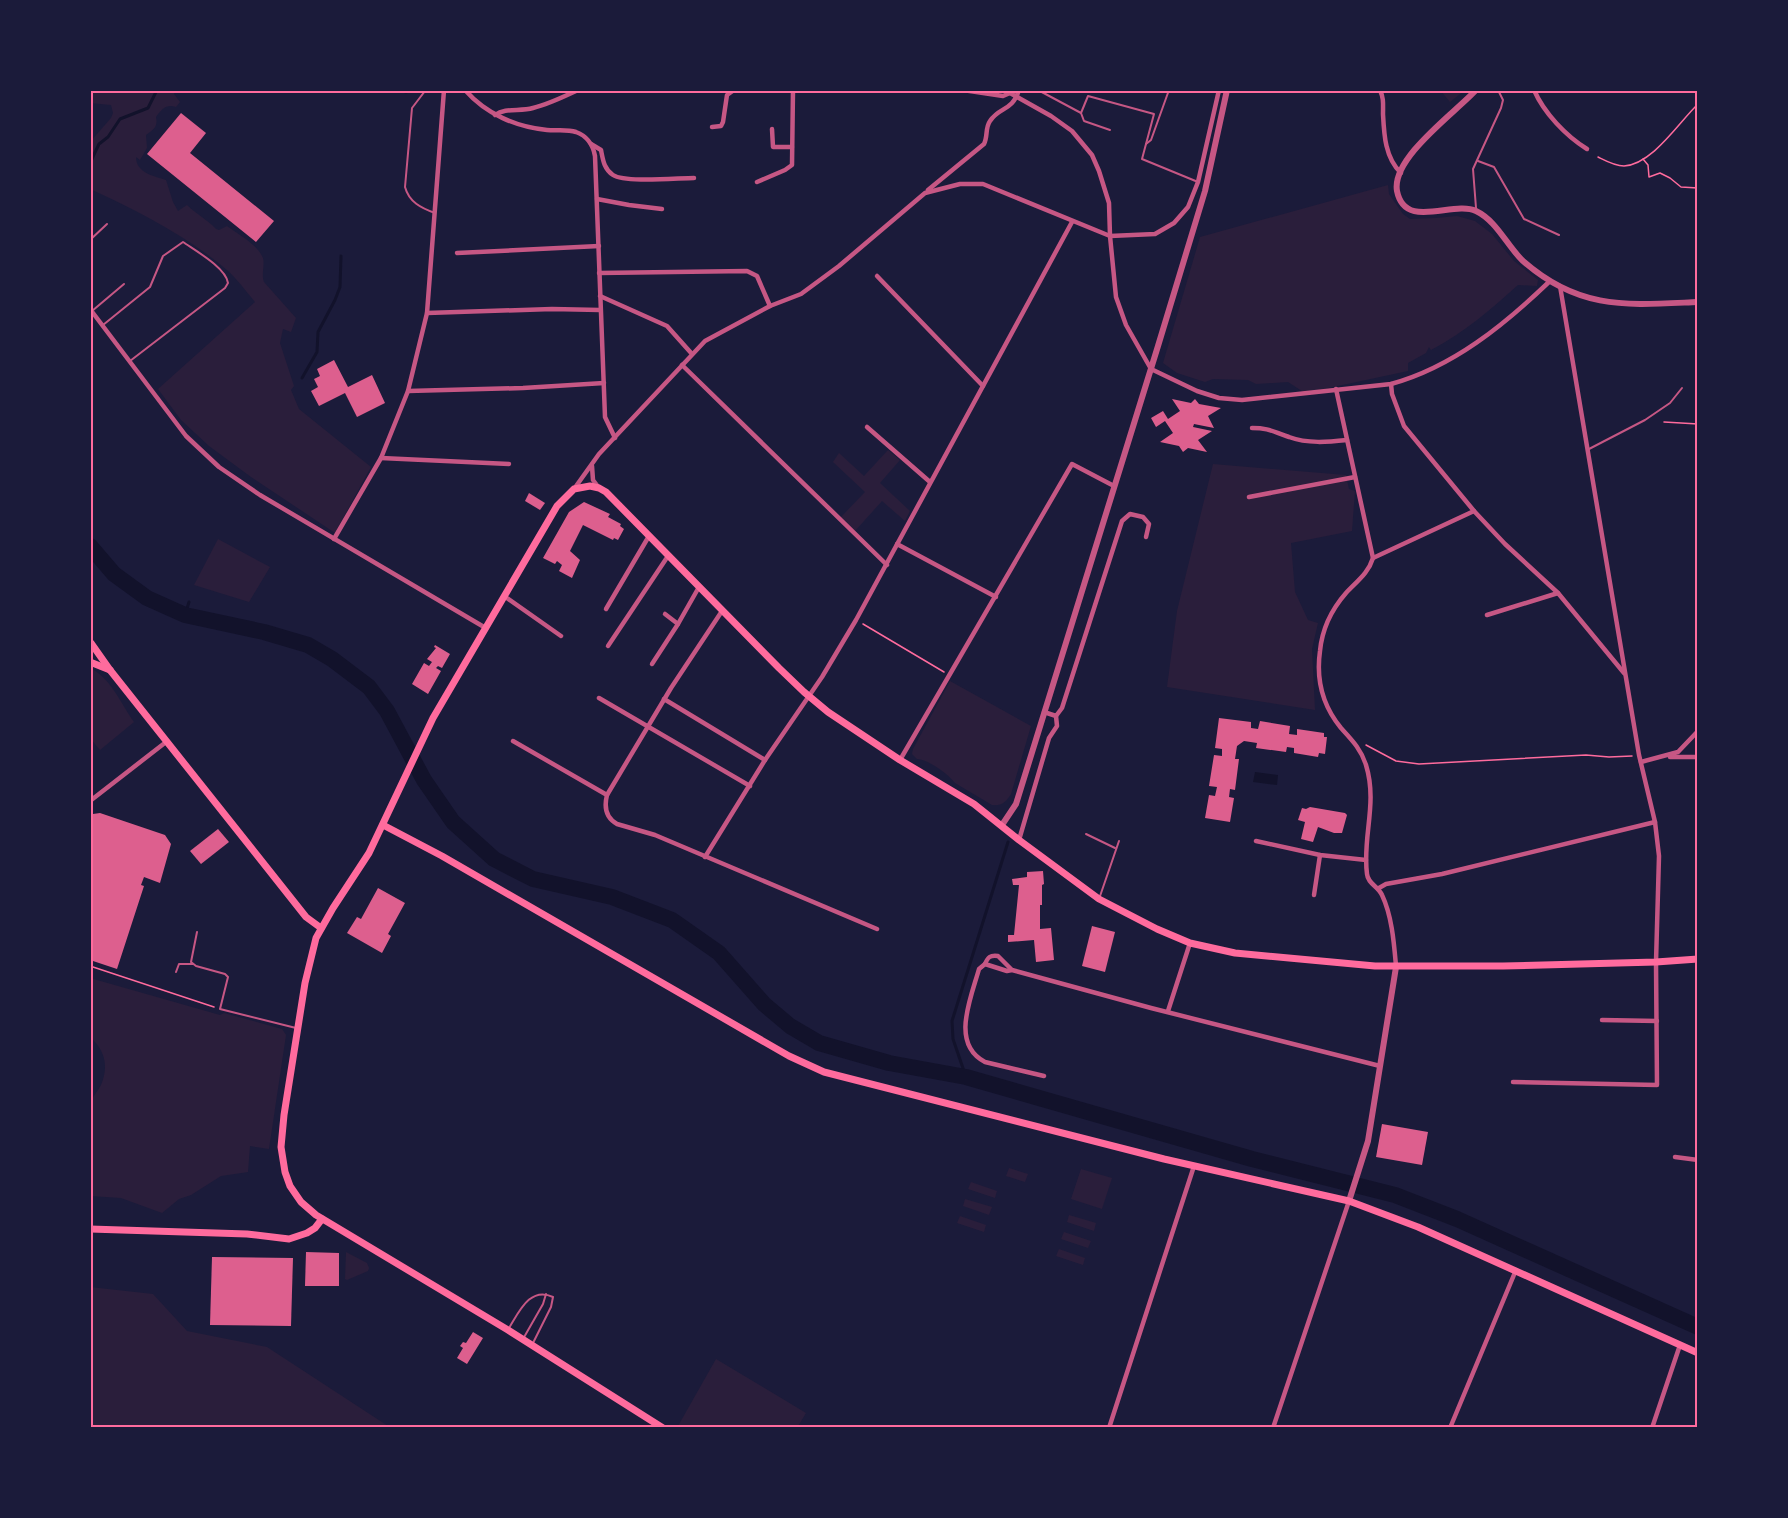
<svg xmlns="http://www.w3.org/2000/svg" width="1788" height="1518" font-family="Karla,sans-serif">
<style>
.green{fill:#2a1e3b}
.water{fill:#12122b}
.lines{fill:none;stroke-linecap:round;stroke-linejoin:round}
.stream{stroke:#12122b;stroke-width:3}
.river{stroke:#12122b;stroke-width:16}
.building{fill:#dd5f8e}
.path{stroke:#ff6b9d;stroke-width:1.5}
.service{stroke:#c65784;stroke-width:2}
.minor{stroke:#c65784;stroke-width:4.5}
.tertiary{stroke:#c65784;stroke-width:6}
.secondary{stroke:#ff6b9d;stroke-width:7}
.neatline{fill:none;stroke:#ff6b9d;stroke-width:2}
</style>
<rect width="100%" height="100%" fill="#1b1b3a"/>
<g class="green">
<path d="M90,90h86l-2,4 6,8 -4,5c-10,-3 -14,2 -20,10 2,10 -2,12 -10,18l1,13 -7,12 -4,-3c0,16 18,19 30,23l7,22 5,9 9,-6c10,10 20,14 29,24l3,1 8,-4c12,9 30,18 36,32 2,8 -2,16 1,24l32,36 -5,14 -8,-3 -3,14 14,43 -3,4 8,19 72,58 -36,66 -84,-56 -42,-31 -28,-26 -23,-31 97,-87c-9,-11 -18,-23 -28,-32 -37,-32 -92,-61 -137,-81v-47l21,-24 2,-5 -2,-8 -21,-2z"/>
<path d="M1440,90h25l-15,12z"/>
<path d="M1388,185l1,9 14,20 7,5 26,-1 21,-2 18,5 17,13 22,27 24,19 -1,6 -19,-1c-27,24 -54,48 -87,65l-2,-3 -3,6 -18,10v8l-103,22 -17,-11 -32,2 -8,-4 -35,-1 -8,3 -28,-9 -14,-10 37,-126z"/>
<path d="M888,450l12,10 -20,23 30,28 -5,10 -23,-20 -27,30 -14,-14 24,-25 -32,-30 6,-9 25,23z"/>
<path d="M1213,464l133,11 3,14 6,2 -3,40 -61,12 4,49 13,28 10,3 -6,26 3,61 -148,-23 10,-76z"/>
<path d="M218,539l52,28 -21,35 -55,-17z"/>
<path d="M90,668c21,10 31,36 44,54l-34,28 -10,-12z"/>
<path d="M950,681l81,45 -20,68c-5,8 -9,12 -19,11l-37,-22c-8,-10 -26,-23 -38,-24l-5,-5 1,-5z"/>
<path d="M90,978l130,37 4,-2 58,16 4,6 -17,114 -19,-3 -2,26 -27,4 -30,19 -12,4 -17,14 -41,-15 -31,-2v-90c2,-10 7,-13 11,-21 8,-19 4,-35 -11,-48z"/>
<path d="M1009,1168l19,6 -3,8 -19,-6z"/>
<path d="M1081,1169l31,9 -10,31 -31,-10z"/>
<path d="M971,1182l26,9 -2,7 -27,-9z"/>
<path d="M965,1199l27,8 -3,8 -26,-9z"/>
<path d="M1069,1215l27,8 -2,8 -27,-9z"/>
<path d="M960,1216l26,9 -2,7 -27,-9z"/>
<path d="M1064,1232l27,9 -3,7 -27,-9z"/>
<path d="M1059,1249l26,9 -2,7 -27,-9z"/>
<path d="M346,1252l21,11 2,5 -1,3 -21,9 -2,-1z"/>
<path d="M90,1287l63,7 34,37 80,16 124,81h-301z"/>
<path d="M716,1359l90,54 -9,15h-116l-3,-2z"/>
</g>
<path class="water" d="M1255,772l23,3 -1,10 -24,-3z"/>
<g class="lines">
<g class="stream">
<path d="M406,90v2"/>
<path d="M90,163l9,-19 9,-7 12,-18 28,-11 9,-18"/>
<path d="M302,378l15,-26 1,-20 17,-32 5,-13 1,-31"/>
<path d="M185,615l4,-13"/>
<path d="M966,1077l-13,-38 -1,-18 56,-179"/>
</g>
<path class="river" d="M90,546l24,28 33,24 38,17 79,17 44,13 24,14 37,28 18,24 37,69 29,42 41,37 39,20 79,18 60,23 47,33 45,51 26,22 29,17 70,20 77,14 286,82 143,36 62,24 241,108"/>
</g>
<g class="building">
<path d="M181,113l25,20 -16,20 84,68 -18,21 -109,-88z"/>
<path d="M334,360l14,27 24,-12 13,28 -28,14 -12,-24 -26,13 -8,-15 7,-4 -4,-8 6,-3 -3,-7z"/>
<path d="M1172,399l19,4 4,-4 4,5 22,4 -13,8 6,12 -20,-4 -1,3 19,4 -14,9 9,12 -19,-4 -5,4 -4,-6 -19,-4 13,-9 -8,-12 -9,6 -5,-9 12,-7 5,8 12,-8z"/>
<path d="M529,493l16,10 -5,7 -15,-9z"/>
<path d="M584,502l26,12 -2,3 13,7 -1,2 4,3 -6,11 -4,-2 -1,2 -30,-15 -13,26 10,9 -8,18 -13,-7 3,-6 -5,-4 -2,3 -12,-6 26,-46z"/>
<path d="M435,645l15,9 -8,14 -4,-2 -2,2 5,3 -13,23 -16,-10 12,-21 5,3 3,-4 -5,-3 9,-11 -2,-1z"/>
<path d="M1219,718l32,4v6l7,1 2,-8 30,5 -1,8 8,1v-6l27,4v4h3l-2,17 -6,-1 -1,4 -24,-4v-5l-7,-1 -1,5 -30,-4 1,-5 -13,-2 -7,5 -2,13h4l-4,31 -5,-1 -1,8 5,1 -4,24 -25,-4 4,-23 6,1 2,-9 -8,-1 5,-31 8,1v-7l-7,-1z"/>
<path d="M1310,807l35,6 2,2 -5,18h-8l-16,-6 -5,15 -12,-3 4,-17 -7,-2 4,-12 4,1z"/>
<path d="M100,813l65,22 6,9 -11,39 -16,-6 -3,8 3,1 -27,83 -27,-9v-141l3,-5z"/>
<path d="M218,829l11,13 -28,22 -11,-13z"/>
<path d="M1043,871l1,13 -2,1v20h-2v24l11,-1 3,32 -18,2 -2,-22 -26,2v-7h6l5,-50h-6l-1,-6 15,-2v-5z"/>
<path d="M378,888l27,15 -17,31 3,2 -9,17 -35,-20 10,-16 4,2z"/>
<path d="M1092,926l23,6 -10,40 -23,-6z"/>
<path d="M1382,1124l46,8 -6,33 -46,-8z"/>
<path d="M306,1252l33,1v33h-34z"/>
<path d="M212,1257l81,1 -2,68 -81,-1z"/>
<path d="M473,1332l10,6 -16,26 -10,-6 6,-10 -3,-2 3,-4 3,1z"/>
</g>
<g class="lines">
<g class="path">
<path d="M1598,157c8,4 17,9 26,9 29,-2 55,-44 74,-62"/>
<path d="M1643,159l5,6 1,12 11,-4 10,5 11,9 17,1"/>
<path d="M1664,422l34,2"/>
<path d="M863,624l81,48"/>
<path d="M1366,745l30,16 23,3 167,-9 23,2 23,-1"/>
<path d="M90,966l124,41"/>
</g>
<g class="service">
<path d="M1038,90l43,23 7,-17 66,18 -12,45 56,23"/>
<path d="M1081,113l3,8 26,9"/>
<path d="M1146,144l5,-4 18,-50"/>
<path d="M1478,161l16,6 30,52 35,16"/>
<path d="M1476,208l-3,-39 28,-61 2,-8 -5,-10"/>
<path d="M435,213c-14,-5 -26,-11 -30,-26l7,-79 13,-17h19"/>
<path d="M90,240l17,-16"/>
<path d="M92,311l32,-27"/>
<path d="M103,325l47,-38 13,-31 20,-14c13,9 43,26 45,41l-3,5 -95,73"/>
<path d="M1589,449l56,-29 25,-17 12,-15"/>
<path d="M1086,834l29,14"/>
<path d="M1099,899l20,-58"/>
<path d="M197,932l-6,30 5,4 29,8 3,3 -8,32 76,19"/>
<path d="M176,972l3,-8h14"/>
<path d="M509,1328c10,-16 21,-42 44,-31l-2,10 -18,36"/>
<path d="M523,1339l20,-35 3,-10"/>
</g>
<g class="minor">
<path d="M465,90c21,24 51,37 82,40 10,1 20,-1 29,2 11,4 17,13 19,24l10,261 10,21"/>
<path d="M963,90l40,6 7,-3"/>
<path d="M1380,90c4,9 3,14 3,24 1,20 2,44 18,59"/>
<path d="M1534,90c10,23 32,46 53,59"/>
<path d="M1010,93l41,23 21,15 20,24 7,16 10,32 1,33 6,61 10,28 25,44 46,22 22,7 23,2 149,-16c62,-17 113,-59 159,-103"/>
<path d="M495,115c11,-8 25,-3 38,-7 16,-4 30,-11 45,-18"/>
<path d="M712,127l9,-1 2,-4 4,-27 7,-5"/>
<path d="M772,129l1,18h19"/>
<path d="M591,144l10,6c2,10 3,19 12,25 12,8 65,3 81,3"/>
<path d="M757,182l28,-12 7,-5 1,-75"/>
<path d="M928,190l56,-46c4,-8 1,-16 6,-23 10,-15 22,-9 29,-31"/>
<path d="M597,199l32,6 33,4"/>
<path d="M457,253l142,-7"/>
<path d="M599,273l148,-2 10,5 13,30"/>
<path d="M877,276l106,110"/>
<path d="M600,296l67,30 25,28"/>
<path d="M90,309l96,127 33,31 41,28 224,132"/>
<path d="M427,313l125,-4 48,1"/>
<path d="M682,365l205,200"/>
<path d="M1391,384l1,10 12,32 70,85 31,33 53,49 66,80"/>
<path d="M1336,389l37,169c-5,16 -16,23 -27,35 -14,16 -24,37 -26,58 -4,28 3,55 21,77 11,12 20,21 25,37 12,39 -4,72 1,109 1,10 11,12 15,21 10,21 12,48 14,71"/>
<path d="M408,391l115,-3 81,-5"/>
<path d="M867,427l63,55"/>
<path d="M1252,428c18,0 21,4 37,9 19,7 39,5 58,3"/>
<path d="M381,458l128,6"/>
<path d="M592,466l1,14 6,8"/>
<path d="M574,489l25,-35 106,-113 65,-35 31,-12 38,-28 86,-73 35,-9h23l127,52 45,-2 19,-11 14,-16 10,-25 21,-92"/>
<path d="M1249,497l106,-20"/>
<path d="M334,539l47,-81 27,-67 19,-78 17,-223"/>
<path d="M897,544l99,53"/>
<path d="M1373,558l101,-47"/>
<path d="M504,596l57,40"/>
<path d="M606,609l43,-73"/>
<path d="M722,611l-51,77 -64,107c-3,12 -1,23 10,29l38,11 222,94"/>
<path d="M665,614l13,10"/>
<path d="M1487,615l71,-22"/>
<path d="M608,646l60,-90"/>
<path d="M652,664l26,-40 21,-37"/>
<path d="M599,698l151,88"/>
<path d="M664,699l101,61"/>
<path d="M1044,712l12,4 6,-8 60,-187 8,-7 13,3 6,7 -3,13"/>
<path d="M513,741l94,54"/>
<path d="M1670,757h28"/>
<path d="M900,760l172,-296 42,22"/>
<path d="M1641,762l37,-10 20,-21"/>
<path d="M90,801l76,-59"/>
<path d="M1019,840l30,-102 8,-12 -1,-10"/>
<path d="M1256,841l64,14 46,5"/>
<path d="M705,857l60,-97 57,-83 34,-57 216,-398"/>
<path d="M1379,888l7,-4 56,-10 213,-52"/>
<path d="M1314,895l6,-40"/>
<path d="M985,964l-6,5c-8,29 -29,75 6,93l59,14"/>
<path d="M1012,970l-14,-14c-8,-1 -10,1 -13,8l22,7 5,-1 139,38 229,58"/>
<path d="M1168,1011l22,-68"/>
<path d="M1602,1020l55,1"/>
<path d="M1513,1082l144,3 -1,-123 3,-106 -4,-34 -16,-67 -79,-469"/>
<path d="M1675,1157l23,3"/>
<path d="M1109,1428l85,-262"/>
<path d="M1273,1428l76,-227"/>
<path d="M1450,1428l66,-158"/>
<path d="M1652,1428l28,-83"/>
</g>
<g class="tertiary">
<path d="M1476,90c-20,22 -85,68 -79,101 8,40 56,9 79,20 21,10 31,35 47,50 57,50 105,44 175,41"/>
<path d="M1002,825l14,-21 142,-458 47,-155 22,-101"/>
<path d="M1349,1201l19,-60 28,-174"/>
</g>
<g class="secondary">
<path d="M91,643l19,27 196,247 15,11"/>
<path d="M90,662l20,8"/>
<path d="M383,825l59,31 347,200 35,16 340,87 185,42 69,26 280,126"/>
<path d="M90,1229l157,5 42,5 18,-6 8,-5 7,-9"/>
<path d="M663,1428l-155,-98 -192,-115 -15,-13 -11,-16 -5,-14 -4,-25 3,-32 21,-132 11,-45 17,-30 36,-55 64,-135 124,-212 17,-17 16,-3 9,2 7,4 173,176 25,24 24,20 72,48 74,44 45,36 80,59 58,30 33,14 45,10 140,13h128l153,-4 42,-3"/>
</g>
</g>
<rect width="1788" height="1518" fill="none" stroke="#1b1b3a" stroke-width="183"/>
<rect x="92" y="92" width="1604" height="1334" class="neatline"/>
</svg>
